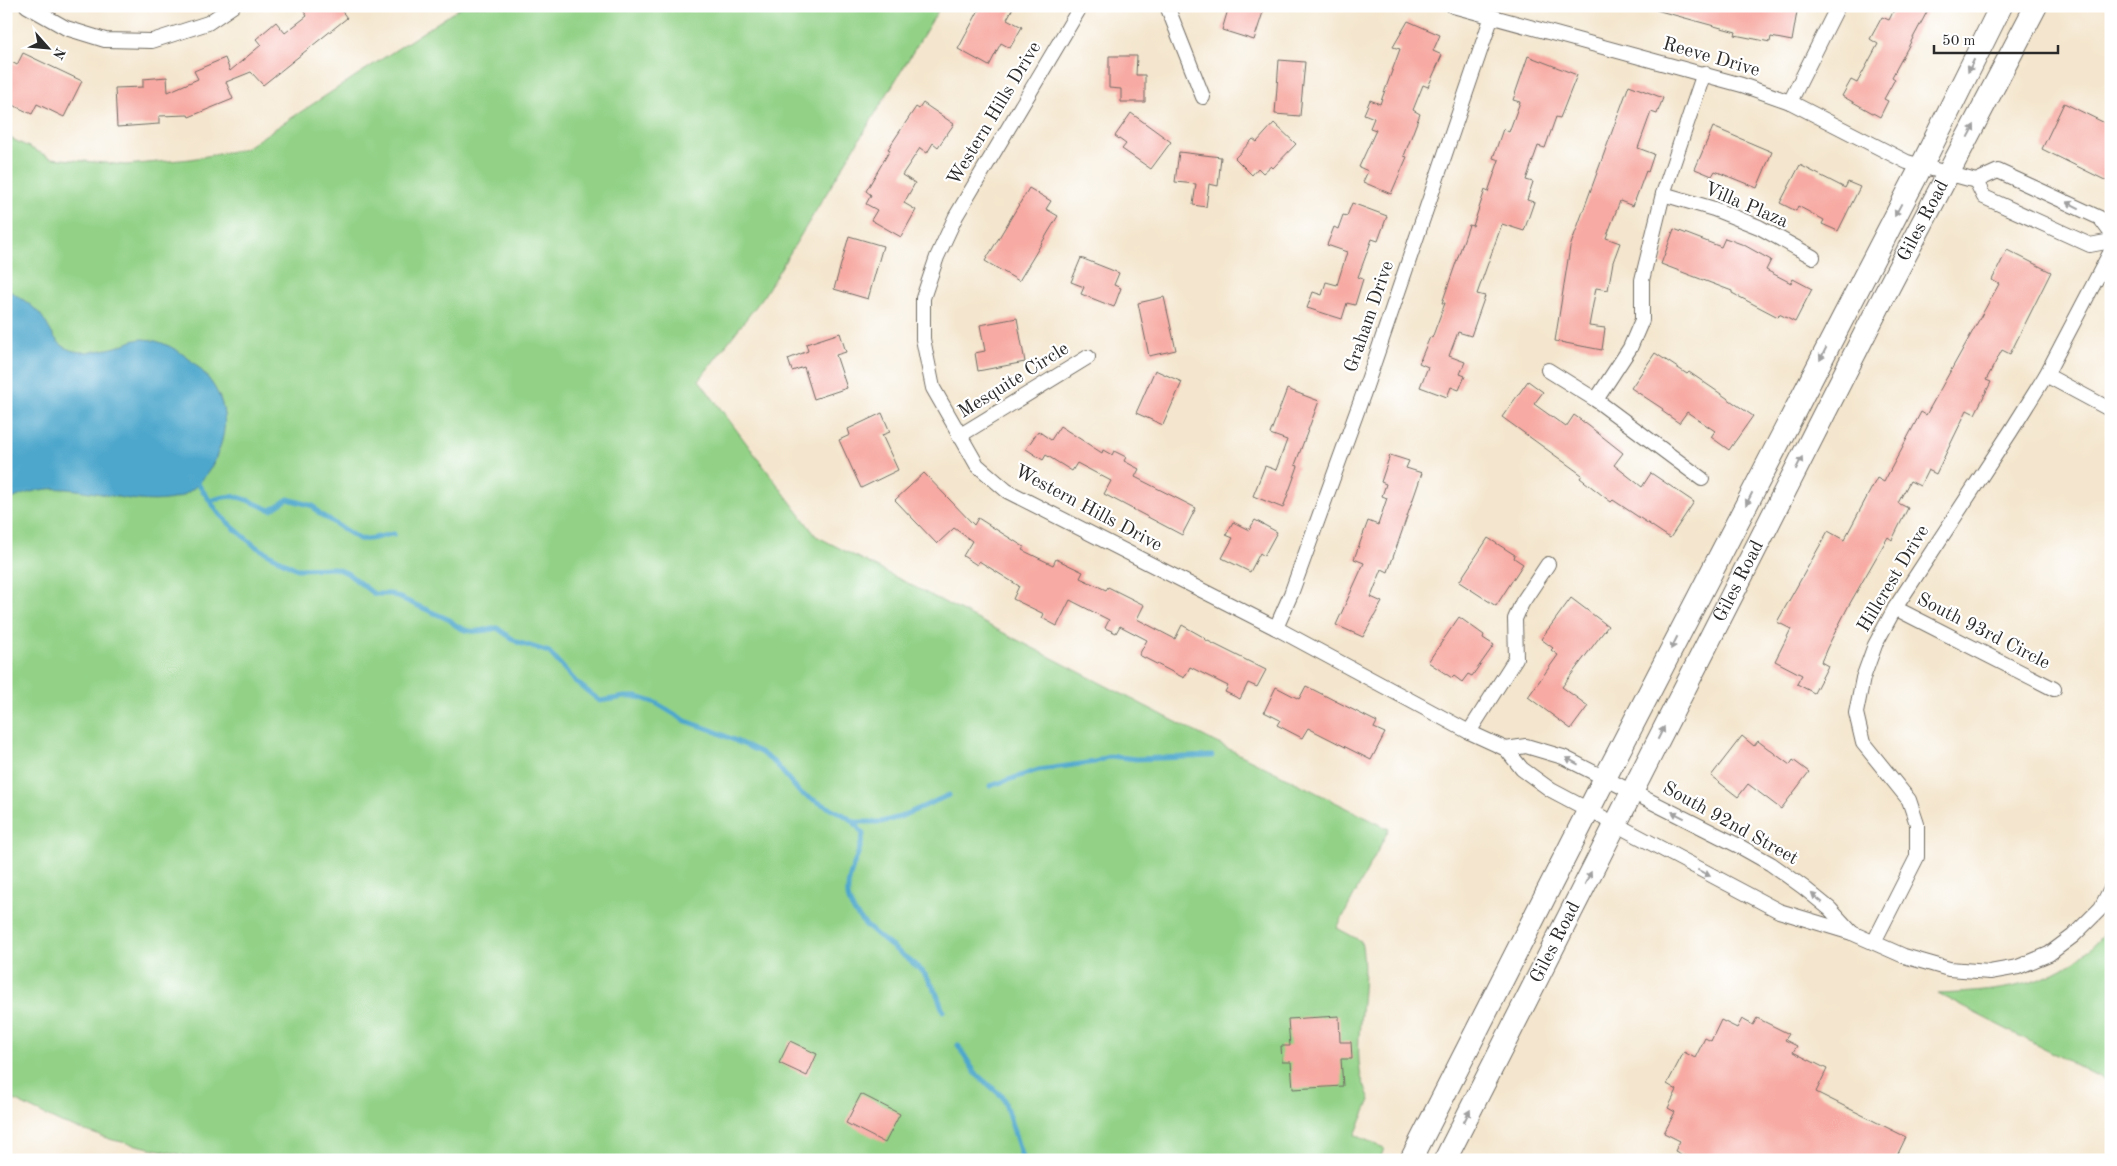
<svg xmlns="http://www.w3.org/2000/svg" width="2117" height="1166" font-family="'Old Standard TT',serif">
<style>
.green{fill:#92d186;stroke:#5e7e58}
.water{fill:#4ea7cc;stroke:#3c697c}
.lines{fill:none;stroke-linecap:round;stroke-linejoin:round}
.stream{stroke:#4ea7cc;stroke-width:5}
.building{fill:#f7aaa3}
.street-casing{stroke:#716c64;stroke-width:16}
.primary-casing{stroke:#716c64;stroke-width:24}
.street{stroke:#fff;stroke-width:14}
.primary{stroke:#fff;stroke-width:22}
.oneway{fill:#a0a0a0}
.labels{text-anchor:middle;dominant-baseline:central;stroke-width:4.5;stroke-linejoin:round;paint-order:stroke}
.street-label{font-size:19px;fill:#2b2b2b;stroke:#fff}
</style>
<rect width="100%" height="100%" fill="#fff"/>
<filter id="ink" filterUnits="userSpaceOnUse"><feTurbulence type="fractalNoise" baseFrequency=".02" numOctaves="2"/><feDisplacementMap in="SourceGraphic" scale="10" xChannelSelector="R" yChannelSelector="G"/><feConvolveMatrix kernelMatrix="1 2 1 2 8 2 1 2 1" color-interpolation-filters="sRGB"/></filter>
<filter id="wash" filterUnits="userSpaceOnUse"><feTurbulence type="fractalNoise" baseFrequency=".0096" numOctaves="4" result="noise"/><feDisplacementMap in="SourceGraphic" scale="20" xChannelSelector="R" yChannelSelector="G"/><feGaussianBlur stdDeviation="1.12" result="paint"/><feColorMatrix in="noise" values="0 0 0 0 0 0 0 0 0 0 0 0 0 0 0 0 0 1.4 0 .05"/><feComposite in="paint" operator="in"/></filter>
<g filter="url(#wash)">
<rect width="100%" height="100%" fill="#f4e6ce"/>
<g class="green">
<path d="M463,6h478l-178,291 -64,83 117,156 393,203 180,90 -52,99 24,13c9,43 -7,87 -1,130 1,9 7,20 10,29l-15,35 29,13 -4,12h-1174l-93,-20 -52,-17 -55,-27v-960l45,22 75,7 65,-6 53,-10z"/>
<path d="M2111,924v159l-173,-89c69,-3 129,-8 173,-70z"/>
</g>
<path class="water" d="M6,289c12,7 25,15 34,25 11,14 14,32 34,37 12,3 30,-1 42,-4 10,-3 17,-8 28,-8 34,2 77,41 80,75 2,14 -2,29 -7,41 -7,18 -23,39 -44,44 -47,9 -97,-20 -142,-7 -9,2 -17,6 -25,10z"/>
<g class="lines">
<g class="stream">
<path d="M198,484l22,31 15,14 20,17 30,17 12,6 37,-1 13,5 27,21h17l59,26c13,15 29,12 47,8l20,14 32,10 27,30 24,19 25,-4h13l18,6 30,18 26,9 48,22 15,11 25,30 44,22 10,7 9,12c-2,21 -17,39 -15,62 3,28 54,55 74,75 11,12 16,25 21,40"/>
<path d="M210,501c28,-11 36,0 61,9l17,-11 25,7 7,8 39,25c11,2 23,-4 35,-5"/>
<path d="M990,786l48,-16 57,-8 15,-6 26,3 76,-3"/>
<path d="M854,822h27l19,-5 49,-22"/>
<path d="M958,1045l18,29 27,23 20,63"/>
</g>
</g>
<g id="blocks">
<g class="building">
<path d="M300,6h38l9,12 -84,67 -12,-13 -25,10 7,17 -44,18 -1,-2 -29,1v8l-42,3 -2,-39 28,-1v-8l24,-2 1,15 30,-13 -4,-8 31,-13 5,13 31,-26 -5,-6 20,-17 9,11 22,-17z"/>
<path d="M981,6h33l-7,13 15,8 -12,21 -9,-5 -12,23 -31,-17z"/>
<path d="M1229,6h36l-11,34 -32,-10z"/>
<path d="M1657,6h141l-6,35 -21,-4 -1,5 -35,-7 1,-3 -80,-22z"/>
<path d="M1896,6h24l8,4 -36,67 3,2 -11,20 4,2 -8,16 -38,-21 9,-16 6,3 21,-39 -8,-5 12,-22 7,3z"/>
<path d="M1408,21l32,14 -7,16 9,4 -14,32 -5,-2 -10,25 7,4 -16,42 3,1 -16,37 -28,-12 5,-11 -9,-4 17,-37 -6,-2 4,-10 -10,-4 6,-14 10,4 20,-55 -7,-2z"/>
<path d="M23,53l59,28 -18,36 -27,-13 -5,10 -26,-12v-43l11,6z"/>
<path d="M1109,56h28l-1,19h9v27h-24v-13l-12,-1z"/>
<path d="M1528,56l49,19 -17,43 -4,-1 -11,31 -7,-2 -12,34 7,2 -6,18 7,2 -10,29 -22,-7 -25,70 8,2 -14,40 -13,-4 -9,24 16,6 -5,12 5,2 -6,14 -8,-3 -4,10 -27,-10 8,-20 -9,-4 11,-26 2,1 13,-35h-3l27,-78 4,1 12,-36 3,2 11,-32 -6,-2 10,-29 6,3 11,-30 -7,-2z"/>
<path d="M1279,60l26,2 -5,54 -25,-2z"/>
<path d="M1629,85l34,13 -6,16 -6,-2 -13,36 16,6 -6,18 -2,-1 -13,35 -13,-5 -14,37 14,5 -7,19 -5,28 -12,-2 -7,38 16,2 -3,22 -47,-9 15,-94z"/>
<path d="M923,103l31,21 -16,23 -5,-4 -6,10 -7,-5 -18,27 13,8 -11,20 12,7 -15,27 -30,-17 6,-10 -11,-6 5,-9 -5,-4 24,-41 -2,-1 28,-42 3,2z"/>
<path d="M2064,103l47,23v57l-69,-34z"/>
<path d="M1131,113l40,29 -20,27 -29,-20 4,-5 -11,-8z"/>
<path d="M1274,123l22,21 -23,24 -2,-2 -8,7 -5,-5 -6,7 -17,-17 18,-19 4,3z"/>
<path d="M1713,127l59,25 -15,36 -42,-17 -3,5 -17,-7z"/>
<path d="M1179,152l42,5 -3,29 -9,-2 -3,23 -13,-2 3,-21 -21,-2z"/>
<path d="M1800,165l45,23 3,-6 12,5 -22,44 -16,-7 2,-4 -26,-14 -2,5 -16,-8z"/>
<path d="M1029,188l22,13 -5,8 12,7 -39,65 -34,-20z"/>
<path d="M1352,203l35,13 -9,25 -6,-2 -14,38 5,2 -8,26 -8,-2 -5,16 -35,-11 6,-16 9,3 4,-13 11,3 10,-33 -20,-7 7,-18 4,2 5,-14 4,1z"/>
<path d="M1674,229l47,18 4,-9 19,7 27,15 -5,10 25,13 2,-4 19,10 -17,33 -16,-8 -1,3 -46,-24v-2l-71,-27z"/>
<path d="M849,236l34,10 -15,53 -34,-10z"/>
<path d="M2007,250l44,22 -41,82 -8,-4 -16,30 5,2 -16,32 -8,-4 -31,64 -8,-4 -8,16 -10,-5 -12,22 10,5 -16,32 -4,-3 -39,68 -22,43 -6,14 7,4 -14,27 -17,-9 5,-9 -27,-14 16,-32 -14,-7 51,-91 16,9 33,-62 7,4 37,-70 5,3 73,-131 -7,-4z"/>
<path d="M1081,258l38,15 -5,12 7,3 -7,19 -33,-13 3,-7 -13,-5z"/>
<path d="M1164,297l12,53 -27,6 -11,-53z"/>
<path d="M1017,318l8,44 -47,9 -3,-18 10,-2 -5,-26z"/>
<path d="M840,333l6,19 -10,3 11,33 -33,11 -10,-32 -12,4 -4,-12 20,-8 -2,-7z"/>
<path d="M1655,353l32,21 2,-2 64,44 -24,34 -18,-13 4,-6 -28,-19 -8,11 -17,-12 1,-2 -32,-21z"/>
<path d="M1155,370l27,12 -19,43 -27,-12z"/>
<path d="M1528,381l15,11 -9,12 32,23 8,-12 15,11 34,27 -9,12 28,22 9,-14 43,29 -24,36 -57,-38 -2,2 -31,-24 2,-3 -80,-58z"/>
<path d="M1287,389l32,12 -24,64 3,1 -15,42 -30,-12 12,-30 11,4 11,-30 -17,-6z"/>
<path d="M882,413l8,19 -8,3 16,35 -37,18 -22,-48 11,-5 -2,-6z"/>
<path d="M1060,426l42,27 1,-3 9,5 2,-4 12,6 -2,4 15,8 -4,8 61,31 -14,27 -78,-41 7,-13 -34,-18 -5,8 -26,-16 -3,5 -17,-11 12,-18 13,9z"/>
<path d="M1390,455l19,6 -3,7 16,5 -34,99 -6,-3 -11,28 11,5 -19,35 -27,-12 28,-62 -10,-4 14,-38 10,4 9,-27 -5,-2 4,-12 -5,-2z"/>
<path d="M924,473l50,52 4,-7 46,29 -2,3 31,15 3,-6 27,13 -3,6 26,12 2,-3 36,18 -7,14 38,20 7,-14 23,13 -1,1 62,31 -9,17 -9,-4 -8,16 -15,-7 3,-6 -38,-19 -6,11 -45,-23 8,-15 -27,-14 -4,7 -11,-5 4,-8 -39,-20 -13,26 -15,-8 2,-4 -31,-15 6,-13 -40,-25 -2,4 -14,-9 9,-15 -18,-13 -17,16 -42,-44z"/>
<path d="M1255,520l22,12 -13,24 -4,-3 -10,19 -28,-14 11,-20 -7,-3 7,-13 16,8z"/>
<path d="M1488,538l27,17 -1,3 9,6 -27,42 -37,-24z"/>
<path d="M1571,598l37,28 -46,61 26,19 -17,23 -43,-32 30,-42 -7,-5 2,-2 -12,-9z"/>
<path d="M1459,617l25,18 -1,3 11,7 -22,31 -4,-2 -6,8 -8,-6 -2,2 -24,-16z"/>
<path d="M1306,686l71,36 -3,6 11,5 -14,27 -63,-32 -6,10 -25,-13 3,-5 -16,-8 12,-25 23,12z"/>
<path d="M1742,736l12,10 4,-5 32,24 3,-5 16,12 -28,37 -33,-25 -10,13 -27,-21z"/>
<path d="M1339,1016l1,26h11l1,17h-11l2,27 -50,3 -2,-27h-9l-1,-16h9l-2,-27z"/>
<path d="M1757,1018l32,16 -4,6 12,6 -4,6 34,17 -11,23 90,45 -11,23h-202l-18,-9 5,-10 -16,-8 11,-21 -7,-4 9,-18 -10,-6 17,-32 11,6 10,-20 6,3 10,-21 16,8 5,-9 11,6z"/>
<path d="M790,1041l27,13 -10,22 -28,-13z"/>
<path d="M861,1094l39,20 -15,29 -39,-20z"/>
</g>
</g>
</g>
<g filter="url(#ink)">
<use href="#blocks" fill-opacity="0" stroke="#716c64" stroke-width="1"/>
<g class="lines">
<defs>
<g id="street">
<path d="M27,6l39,22 39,12 47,1 56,-18 25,-17"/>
<path d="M1081,6l-125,210 -19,41 -14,41v41l10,49 44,77 30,26 269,137 193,104 37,17 16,20 29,21 228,121 73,22 52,23 45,13 41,3 28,-5 31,-13 24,-18 28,-28 10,-20"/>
<path d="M1167,6l36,91"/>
<path d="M1453,6l289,79 48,17 117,60 69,19"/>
<path d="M1790,102l48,-96"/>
<path d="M1663,194l51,15 45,18 54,30"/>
<path d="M2111,233l-11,-15 -102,-47 -22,10 8,16 106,48 21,-4"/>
<path d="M1548,370l48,30 106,79"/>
<path d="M2046,375l65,35"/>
<path d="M1596,400l34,-52 12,-28v-40l21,-86 41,-121"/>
<path d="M959,436l129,-79"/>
<path d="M1895,608l159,81"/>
<path d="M1276,628l15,-34 73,-202 128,-376"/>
<path d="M1469,732l47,-74 -1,-39 7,-16 26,-39"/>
<path d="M1506,749l20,-3 37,11 176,89 32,18 32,23 27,22 22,24"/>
<path d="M1874,942l43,-85v-33l-8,-24 -46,-57 -7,-30 7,-35 12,-33 20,-37 116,-177 35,-56 65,-124"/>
</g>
<g id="primary">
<path d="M1411,1160l194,-382 316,-611 80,-161"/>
<path id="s1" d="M1445,1160l438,-862 153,-292"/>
</g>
</defs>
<use href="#street" class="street-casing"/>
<use href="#primary" class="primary-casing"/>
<use href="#street" class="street"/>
<use href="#primary" class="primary"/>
</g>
<defs><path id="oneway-solid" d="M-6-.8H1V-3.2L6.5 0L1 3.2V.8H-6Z" transform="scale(1.25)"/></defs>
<g class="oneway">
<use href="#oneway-solid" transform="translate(1971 66) rotate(116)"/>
<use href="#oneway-solid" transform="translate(1971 131) rotate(-62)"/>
<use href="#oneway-solid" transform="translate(2073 205) rotate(-154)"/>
<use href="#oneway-solid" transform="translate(1898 210) rotate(118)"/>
<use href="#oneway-solid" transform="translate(1823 354) rotate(117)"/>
<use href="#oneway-solid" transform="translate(1799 463) rotate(-63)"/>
<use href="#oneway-solid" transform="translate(1749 499) rotate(117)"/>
<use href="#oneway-solid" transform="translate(1674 643) rotate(117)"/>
<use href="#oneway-solid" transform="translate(1661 733) rotate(-63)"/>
<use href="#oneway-solid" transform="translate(1572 761) rotate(-152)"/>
<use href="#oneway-solid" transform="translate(1678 815) rotate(-153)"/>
<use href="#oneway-solid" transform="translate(1704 873) rotate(27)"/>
<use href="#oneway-solid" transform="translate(1588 878) rotate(-63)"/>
<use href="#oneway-solid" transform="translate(1817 898) rotate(-140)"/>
<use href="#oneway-solid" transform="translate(1467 1116) rotate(-63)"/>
</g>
</g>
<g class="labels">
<g class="street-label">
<text transform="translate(1711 58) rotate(16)">Reeve Drive</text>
<text transform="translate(995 114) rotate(-59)">Western Hills Drive</text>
<text transform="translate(1746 206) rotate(23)">Villa Plaza</text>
<text stroke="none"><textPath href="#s1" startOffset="1054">Giles Road</textPath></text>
<text transform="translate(1370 317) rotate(-71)">Graham Drive</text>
<text transform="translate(1014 381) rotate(-32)">Mesquite Circle</text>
<text transform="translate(1088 509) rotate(28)">Western Hills Drive</text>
<text transform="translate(1894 579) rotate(-59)">Hillcrest Drive</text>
<text stroke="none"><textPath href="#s1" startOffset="649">Giles Road</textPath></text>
<text transform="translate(1983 632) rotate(27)">South 93rd Circle</text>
<text transform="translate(1730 824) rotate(29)">South 92nd Street</text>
<text stroke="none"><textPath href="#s1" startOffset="244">Giles Road</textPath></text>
</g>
</g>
<rect width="2117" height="1166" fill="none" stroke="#fff" stroke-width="25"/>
<g transform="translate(48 48) rotate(117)" stroke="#ffffff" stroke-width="4" paint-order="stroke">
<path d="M0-4L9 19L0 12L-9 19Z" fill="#2b2b2b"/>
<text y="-8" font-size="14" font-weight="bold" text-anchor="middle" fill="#2b2b2b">N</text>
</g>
<path d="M1934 45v8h124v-8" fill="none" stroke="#2b2b2b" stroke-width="2.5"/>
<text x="1942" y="45" font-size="15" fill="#2b2b2b" stroke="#ffffff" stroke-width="4" paint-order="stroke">50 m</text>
</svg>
